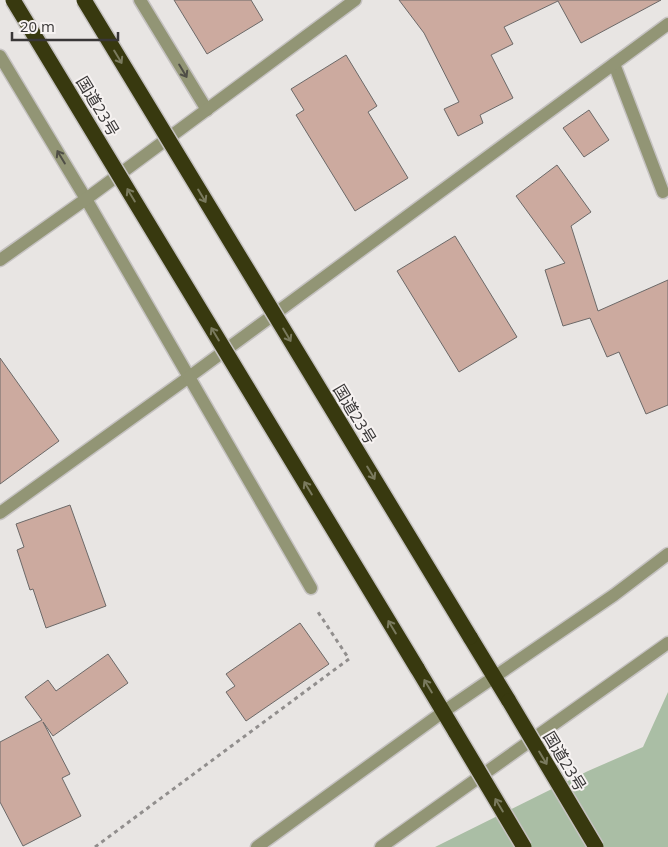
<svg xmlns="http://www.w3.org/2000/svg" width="668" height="847" font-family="'Open Sans','Noto Sans JP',sans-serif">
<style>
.green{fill:#aabea5}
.building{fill:#ccaa9f;stroke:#6c6968}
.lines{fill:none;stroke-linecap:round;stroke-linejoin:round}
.minor-casing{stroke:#c5c2c1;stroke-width:15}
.highway-casing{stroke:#c5c2c1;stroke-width:18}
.path{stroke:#918e8d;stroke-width:3;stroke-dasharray:4 4;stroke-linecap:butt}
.minor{stroke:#929575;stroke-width:12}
.highway{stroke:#38390f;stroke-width:15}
.highway-bridge-casing{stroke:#c5c2c1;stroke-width:18;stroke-linecap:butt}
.highway-bridge{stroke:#38390f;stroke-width:15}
.oneway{stroke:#7a7a5e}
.oneway2{stroke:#4f4e46}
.labels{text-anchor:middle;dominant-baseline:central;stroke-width:4;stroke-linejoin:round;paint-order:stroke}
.street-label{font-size:16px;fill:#393737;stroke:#f6f2f1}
</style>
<rect width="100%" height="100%" fill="#e8e5e3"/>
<path class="green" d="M668,692v155h-233l153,-76 55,-24z"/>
<g class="building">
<path d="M174,0h77l12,20 -56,34z"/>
<path d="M399,0h262l-80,43 -23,-42 -54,26 9,17 -22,11 22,43 -33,17 3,8 -25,13 -14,-27 15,-7 -35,-69z"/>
<path d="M346,55l31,51 -9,6 40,66 -53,33 -59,-96 8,-5 -13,-21z"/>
<path d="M589,110l20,30 -25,17 -21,-29z"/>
<path d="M557,165l34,47 -20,14 27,85 70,-31v125l-22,9 -27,-62 -12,5 -17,-39 -27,8 -18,-56 20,-7 -49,-67z"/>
<path d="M455,236l62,101 -58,35 -62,-101z"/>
<path d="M0,358l59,83 -59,43z"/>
<path d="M70,505l36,101 -60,22 -13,-39 -3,1 -13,-40 7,-3 -8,-23z"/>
<path d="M300,623l29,41 -83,57 -20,-29 9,-6 -9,-12z"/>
<path d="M108,654l20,29 -75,53 -10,-14 27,52 -8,4 19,38 -58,30 -23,-44v-60l42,-22 -17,-23 23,-17 8,11z"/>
</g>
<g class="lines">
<defs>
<g id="minor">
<path d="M140,0l67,110"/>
<path d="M0,56l86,143 103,178 -189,136"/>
<path d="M614,64l49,128"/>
<path d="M0,260l86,-61 269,-199"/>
<path d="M311,588l-122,-211 479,-353"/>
<path d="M257,847l186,-135 171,-117 54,-41"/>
<path d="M381,847l287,-204"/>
</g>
<g id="highway">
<path d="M470,637l39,64"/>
<path d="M417,668l39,65"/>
</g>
</defs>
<use href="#minor" class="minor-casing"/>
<use href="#highway" class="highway-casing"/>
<path class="path" d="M95,847l254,-188 -31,-47"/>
<use href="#minor" class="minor"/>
<use href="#highway" class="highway"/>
<defs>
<g id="highway-bridge">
<path d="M13,0l404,668"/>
<path d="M84,0l386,637"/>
<path d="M509,701l87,146"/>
<path d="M456,733l68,114"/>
</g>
</defs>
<use href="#highway-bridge" class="highway-bridge-casing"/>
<use href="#highway-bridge" class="highway-bridge"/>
</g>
<defs><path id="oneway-shaft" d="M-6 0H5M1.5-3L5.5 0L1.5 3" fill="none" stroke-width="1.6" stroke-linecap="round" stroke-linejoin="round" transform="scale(1.25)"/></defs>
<g class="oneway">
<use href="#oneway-shaft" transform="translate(118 57) rotate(59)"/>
<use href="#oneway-shaft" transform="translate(131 195) rotate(-121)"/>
<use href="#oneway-shaft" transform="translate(202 196) rotate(59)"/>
<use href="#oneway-shaft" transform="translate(215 334) rotate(-121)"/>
<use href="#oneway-shaft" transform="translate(287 335) rotate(59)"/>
<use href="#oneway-shaft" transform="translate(371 473) rotate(59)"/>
<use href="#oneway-shaft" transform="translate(308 488) rotate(-121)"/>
<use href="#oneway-shaft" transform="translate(392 627) rotate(-121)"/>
<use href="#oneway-shaft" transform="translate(428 686) rotate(-121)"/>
<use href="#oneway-shaft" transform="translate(543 758) rotate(59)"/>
<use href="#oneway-shaft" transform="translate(499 805) rotate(-121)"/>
</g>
<g class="oneway2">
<use href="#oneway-shaft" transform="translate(183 71) rotate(59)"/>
<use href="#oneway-shaft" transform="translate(61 157) rotate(-121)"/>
</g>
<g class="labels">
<g class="street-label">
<text transform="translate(98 106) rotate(59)">国道23号</text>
<text transform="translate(355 414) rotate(59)">国道23号</text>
<text transform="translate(565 761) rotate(59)">国道23号</text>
</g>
</g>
<path d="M12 32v8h106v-8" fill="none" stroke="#393737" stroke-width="2.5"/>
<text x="20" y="32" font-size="15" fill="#393737" stroke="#f6f2f1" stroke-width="4" paint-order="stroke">20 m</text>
</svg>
